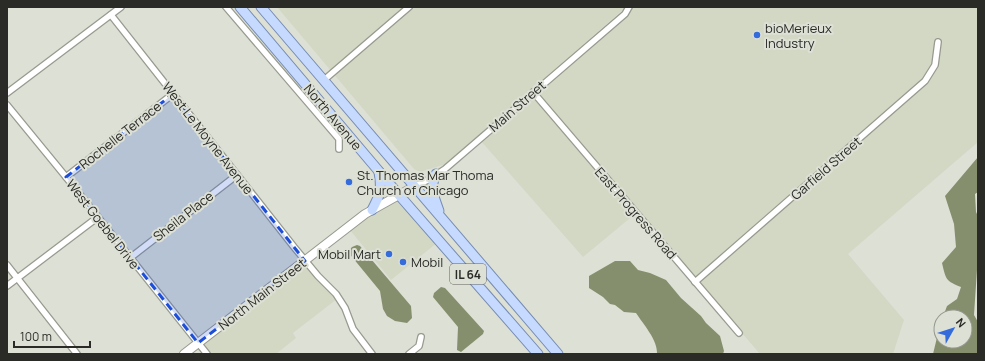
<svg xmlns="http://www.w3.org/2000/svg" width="985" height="361" font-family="Manrope,sans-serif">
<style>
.built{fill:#d3d8c5}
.water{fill:#868f6d}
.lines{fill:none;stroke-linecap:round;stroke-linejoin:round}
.street-casing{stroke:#979a8f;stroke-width:8}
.secondary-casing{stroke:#979a8f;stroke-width:10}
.primary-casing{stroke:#778cb3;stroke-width:11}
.street{stroke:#fff;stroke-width:5.5}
.secondary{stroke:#fff;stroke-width:8}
.primary{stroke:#c6daff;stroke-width:9}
.marked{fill:#1d4ed8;fill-opacity:0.2;stroke:#1d4ed8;stroke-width:3;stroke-dasharray:8 5;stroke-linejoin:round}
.poi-dot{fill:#356cdb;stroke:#dde0d5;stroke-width:1.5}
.labels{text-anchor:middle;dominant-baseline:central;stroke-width:4;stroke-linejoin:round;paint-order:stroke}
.shield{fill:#dde0d5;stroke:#60615b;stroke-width:1}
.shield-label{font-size:12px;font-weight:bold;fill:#2a2b27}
.poi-label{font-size:13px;fill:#2a2b27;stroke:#dde0d5;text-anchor:start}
.street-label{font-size:13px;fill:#2a2b27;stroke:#dde0d5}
</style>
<rect width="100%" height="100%" fill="#dde0d5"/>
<g class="built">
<path d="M277,7h349l-180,157 -26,8 -6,-3z"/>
<path d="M631,7h347v135l-130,112 56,66 -11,34h-133l-225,-261z"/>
<path d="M532,94l103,120 -52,43 -103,-117z"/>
<path d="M399,198l39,44 -47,38 -41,-50 16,-14z"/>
<path d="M305,263l32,36 -44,34 3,5 -20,16h-67l-9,-11z"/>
</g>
<g class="water">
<path d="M978,157v35l-3,2 1,18 2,4v53l-1,1 -3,45 4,7v32h-45l8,-33v20h24v-24h-22l4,-11 10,-7 4,-12c-15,-6 -15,-7 -19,-24l14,-16 -2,-23 -9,-28z"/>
<path d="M357,245l3,1 51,60 1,12 -5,5 -12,-2 -8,-5 -4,-7 -3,-18 -32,-39 4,-5z"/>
<path d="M615,261h15l8,9 12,3 16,7 15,18 20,18 5,7 14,13 4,15 -1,3h-66c1,-14 -14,-30 -21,-41l-12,-1 -9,-7 -5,-1 -7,-7 -14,-9v-12z"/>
<path d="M441,287l4,1 39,43 -1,3 -22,18 -4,-2 1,-23 -25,-30 1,-4z"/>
</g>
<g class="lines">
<defs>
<g id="street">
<path d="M226,7l113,132v10"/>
<path d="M111,15l183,232 24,29 18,18 9,14 8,21 19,25"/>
<path d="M324,80l85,-73"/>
<path d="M533,92l206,241"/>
<path d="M7,93l114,-86"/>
<path d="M7,105l59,72 141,177"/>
<path d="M66,177l107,-83"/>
<path d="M415,186l13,-6 17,-11 180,-155 4,-7"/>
<path d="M130,258l107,-83"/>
<path d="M7,265l70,89"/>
<path d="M695,282l230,-201 10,-16 3,-23"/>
<path d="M7,286l91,-69"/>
<path d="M409,354l10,-8 2,-9"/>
</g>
<path id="secondary" d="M184,354l181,-140 50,-28"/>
<g id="primary">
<path d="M240,7l159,188 139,159"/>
<path d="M261,7l297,347"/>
<path d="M436,174c-7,15 -2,22 3,37"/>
<path d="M372,210c9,-17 10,-20 7,-38"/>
</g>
</defs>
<use href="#street" class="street-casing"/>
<use href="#secondary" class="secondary-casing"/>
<use href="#primary" class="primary-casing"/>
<use href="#street" class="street"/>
<use href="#secondary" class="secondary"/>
<use href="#primary" class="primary"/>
</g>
<path class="marked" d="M173,94l132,167 -107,82 -132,-166z"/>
<g class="poi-dot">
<circle cx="757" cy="35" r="4"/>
<circle cx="349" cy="182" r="4"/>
<circle cx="389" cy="254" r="4"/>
<circle cx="403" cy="262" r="4"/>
</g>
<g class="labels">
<rect class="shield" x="450" y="264" width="36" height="20" rx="3"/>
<g class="shield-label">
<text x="468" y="274">IL 64</text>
</g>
<g class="poi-label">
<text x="765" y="28">bioMerieux<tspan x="765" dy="15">Industry</tspan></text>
<text x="357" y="175">St. Thomas Mar Thoma<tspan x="357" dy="15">Church of Chicago</tspan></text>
<text x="381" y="254" text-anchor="end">Mobil Mart</text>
<text x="411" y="262">Mobil</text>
</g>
<g class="street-label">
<text transform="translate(517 106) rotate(-41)">Main Street</text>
<text transform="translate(333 117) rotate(50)">North Avenue</text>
<text transform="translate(120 135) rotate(-38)">Rochelle Terrace</text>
<text transform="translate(208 138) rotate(52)">West Le Moyne Avenue</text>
<text transform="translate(826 168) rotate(-41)">Garfield Street</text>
<text transform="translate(636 213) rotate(49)">East Progress Road</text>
<text transform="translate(183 216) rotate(-38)">Sheila Place</text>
<text transform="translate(103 224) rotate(52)">West Goebel Drive</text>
<text transform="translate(262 294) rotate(-38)">North Main Street</text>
</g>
</g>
<rect width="985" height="361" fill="none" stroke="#2a2b27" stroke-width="16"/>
<g transform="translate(953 329) rotate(51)"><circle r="19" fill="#dde0d5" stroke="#95988f"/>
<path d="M0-3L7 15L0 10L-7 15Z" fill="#356cdb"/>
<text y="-6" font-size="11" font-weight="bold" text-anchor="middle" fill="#2a2b27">N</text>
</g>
<path d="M14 341v6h76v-6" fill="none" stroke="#2a2b27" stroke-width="2"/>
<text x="20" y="341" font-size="12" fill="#2a2b27" stroke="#dde0d5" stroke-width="3" paint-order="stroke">100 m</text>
</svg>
